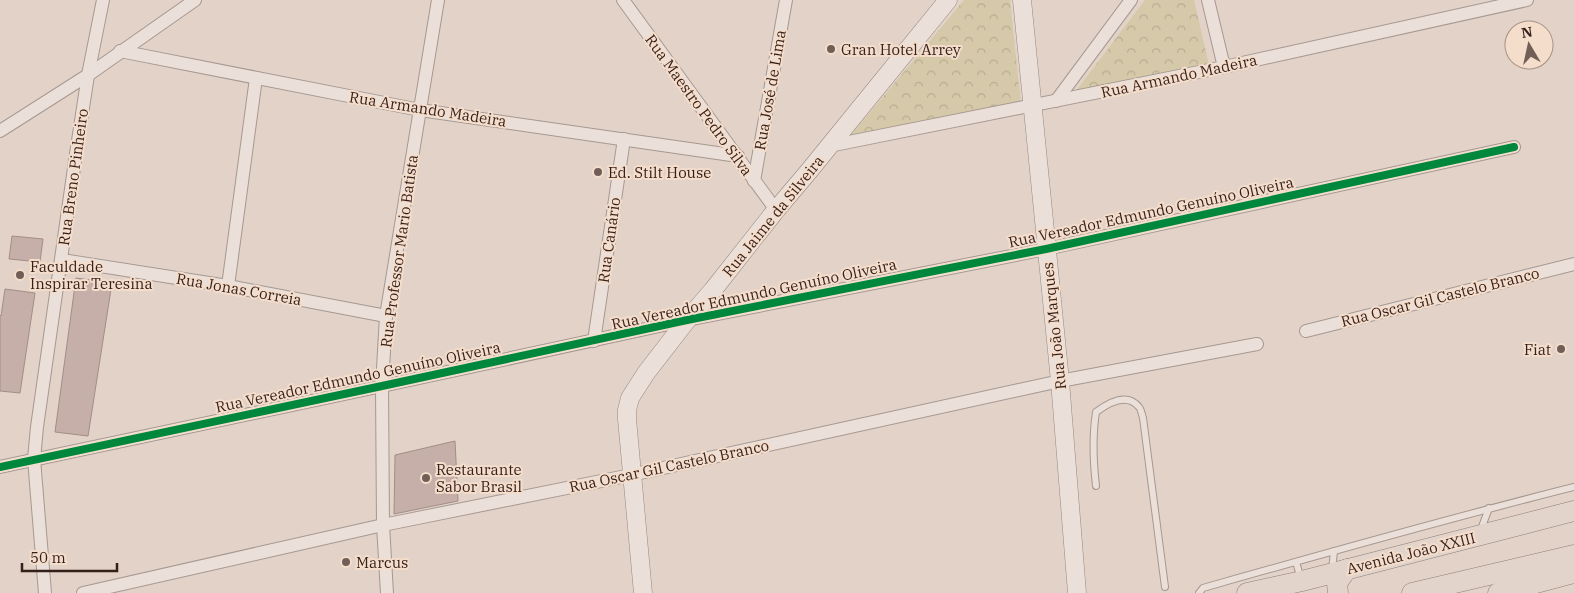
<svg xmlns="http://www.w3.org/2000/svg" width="1574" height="593" font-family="'IBM Plex Serif',serif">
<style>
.forest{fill:url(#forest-crowns)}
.building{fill:#c6afa8;stroke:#a28e87}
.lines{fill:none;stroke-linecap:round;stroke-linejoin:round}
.lane-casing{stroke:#a69891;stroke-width:8}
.street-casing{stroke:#a69891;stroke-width:14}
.secondary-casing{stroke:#968881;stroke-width:19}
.primary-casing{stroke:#8c7e78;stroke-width:21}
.lane{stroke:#eae0d9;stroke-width:6}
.street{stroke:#eae0d9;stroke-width:12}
.secondary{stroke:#eae0d9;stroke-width:18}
.primary{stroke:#e2d4ca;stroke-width:20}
.cycleway-casing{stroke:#f5ddcb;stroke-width:11}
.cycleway{stroke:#00873e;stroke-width:8}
.poi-dot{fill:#715e57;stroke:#f5ddcb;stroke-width:2}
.labels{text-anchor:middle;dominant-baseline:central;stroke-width:4;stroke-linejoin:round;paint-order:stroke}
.poi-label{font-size:15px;fill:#341f1a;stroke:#f5ddcb;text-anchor:start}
.street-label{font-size:15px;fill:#341f1a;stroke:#f5ddcb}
</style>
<defs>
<pattern id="forest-crowns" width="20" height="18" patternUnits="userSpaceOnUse" patternTransform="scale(1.25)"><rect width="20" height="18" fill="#d6c9a9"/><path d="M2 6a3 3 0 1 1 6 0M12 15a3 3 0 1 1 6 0" fill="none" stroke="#b8ac91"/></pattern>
</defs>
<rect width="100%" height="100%" fill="#e2d2c7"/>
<g class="forest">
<path d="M964,0h46l11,104 -170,31z"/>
<path d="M1145,0h49l15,65 -137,31z"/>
</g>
<g class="building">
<path d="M12,236l31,3 -3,23 -31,-3z"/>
<path d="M76,278l36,5 -24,153 -33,-4z"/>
<path d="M5,289l30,4 -15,100 -20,-2v-76l1,1z"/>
<path d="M455,441l3,60 -64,13 1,-59z"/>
</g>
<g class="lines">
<defs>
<g id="lane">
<path d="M1096,486c-3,-26 -4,-48 0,-74 12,-9 31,-20 43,-5 2,2 3,8 4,11l22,169"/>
<path d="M1480,532l9,-24"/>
<path d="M1296,562l5,17"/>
<path d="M1332,570l2,-19"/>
<path d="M1199,593l4,-5c123,-35 247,-70 371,-101"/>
</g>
<g id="street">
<path d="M623,0l153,210"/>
<path d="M1208,0l16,67"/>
<path d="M120,51l300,59 318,46"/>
<path d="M1056,101l75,-101"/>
<path d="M0,131l88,-56 107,-75"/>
<path d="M829,146l395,-79 303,-67"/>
<path d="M754,181l32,-181"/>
<path d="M62,260l166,26 158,30"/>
<path d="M228,286l28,-208"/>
<path d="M1306,331l268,-67"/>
<path d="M594,341l30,-202"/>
<path d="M0,467l382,-81 305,-66 359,-71 468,-102"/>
<path d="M45,593l-11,-134 3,-32 39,-273 12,-79 15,-75"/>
<path d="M83,593l300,-68 248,-50 429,-94 197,-37"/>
<path d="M387,593l-4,-68 -1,-139 4,-70 52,-316"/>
</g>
<g id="secondary">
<path d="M1022,0l38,381 17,212"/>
<path d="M643,593l-16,-174v-9l3,-12 16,-25 41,-53 26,-30 63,-80 33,-39 139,-171"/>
</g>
<g id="primary">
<path d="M1247,593l55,-12 272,-70"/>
<path d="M1338,593l-1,-10 10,-14"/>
<path d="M1412,593l162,-38"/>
<path d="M1498,593l76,-20"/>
</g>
</defs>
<use href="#lane" class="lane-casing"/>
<use href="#street" class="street-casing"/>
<use href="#secondary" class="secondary-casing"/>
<use href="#primary" class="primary-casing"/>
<use href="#lane" class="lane"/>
<use href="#street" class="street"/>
<use href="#secondary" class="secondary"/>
<use href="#primary" class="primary"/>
<defs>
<path id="cycleway" d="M0,467l382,-81 305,-66 359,-71 468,-102"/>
</defs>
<use href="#cycleway" class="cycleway-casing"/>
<use href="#cycleway" class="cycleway"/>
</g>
<g class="poi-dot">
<circle cx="831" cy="49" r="5"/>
<circle cx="598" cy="172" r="5"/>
<circle cx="20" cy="275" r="5"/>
<circle cx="1561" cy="349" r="5"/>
<circle cx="426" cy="478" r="5"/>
<circle cx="346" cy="562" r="5"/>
</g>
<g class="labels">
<g class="poi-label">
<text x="841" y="49">Gran Hotel Arrey</text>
<text x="608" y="172">Ed. Stilt House</text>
<text x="30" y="266">Faculdade<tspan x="30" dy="17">Inspirar Teresina</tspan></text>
<text x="1551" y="349" text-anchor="end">Fiat</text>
<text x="436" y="469">Restaurante<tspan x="436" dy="17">Sabor Brasil</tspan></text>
<text x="356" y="562">Marcus</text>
</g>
<g class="street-label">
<text transform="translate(1179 76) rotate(-12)">Rua Armando Madeira</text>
<text transform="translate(770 90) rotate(-80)">Rua José de Lima</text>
<text transform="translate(699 105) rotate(54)">Rua Maestro Pedro Silva</text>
<text transform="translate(428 109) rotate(9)">Rua Armando Madeira</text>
<text transform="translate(73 177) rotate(-82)">Rua Breno Pinheiro</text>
<text transform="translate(1151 212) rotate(-12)">Rua Vereador Edmundo Genuíno Oliveira</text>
<text transform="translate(773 216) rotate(-51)">Rua Jaime da Silveira</text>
<text transform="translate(609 240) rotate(-82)">Rua Canário</text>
<text transform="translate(399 251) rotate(-82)">Rua Professor Mario Batista</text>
<text transform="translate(239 289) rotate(10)">Rua Jonas Correia</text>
<text transform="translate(754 294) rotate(-12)">Rua Vereador Edmundo Genuíno Oliveira</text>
<text transform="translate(1440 297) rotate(-14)">Rua Oscar Gil Castelo Branco</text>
<text transform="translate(1054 326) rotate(-96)">Rua João Marques</text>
<text transform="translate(358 377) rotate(-12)">Rua Vereador Edmundo Genuíno Oliveira</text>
<text transform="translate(669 466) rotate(-12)">Rua Oscar Gil Castelo Branco</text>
<text transform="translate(1411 553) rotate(-14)">Avenida João XXIII</text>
</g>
</g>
<g transform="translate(1529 45) rotate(351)"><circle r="24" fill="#f5ddcb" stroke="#a89184"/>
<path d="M0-4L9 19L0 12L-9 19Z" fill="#715e57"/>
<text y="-8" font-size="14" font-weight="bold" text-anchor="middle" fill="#341f1a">N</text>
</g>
<path d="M22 563v8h95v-8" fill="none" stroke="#341f1a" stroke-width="2.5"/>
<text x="30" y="563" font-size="15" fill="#341f1a" stroke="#f5ddcb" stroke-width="4" paint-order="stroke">50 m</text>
</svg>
